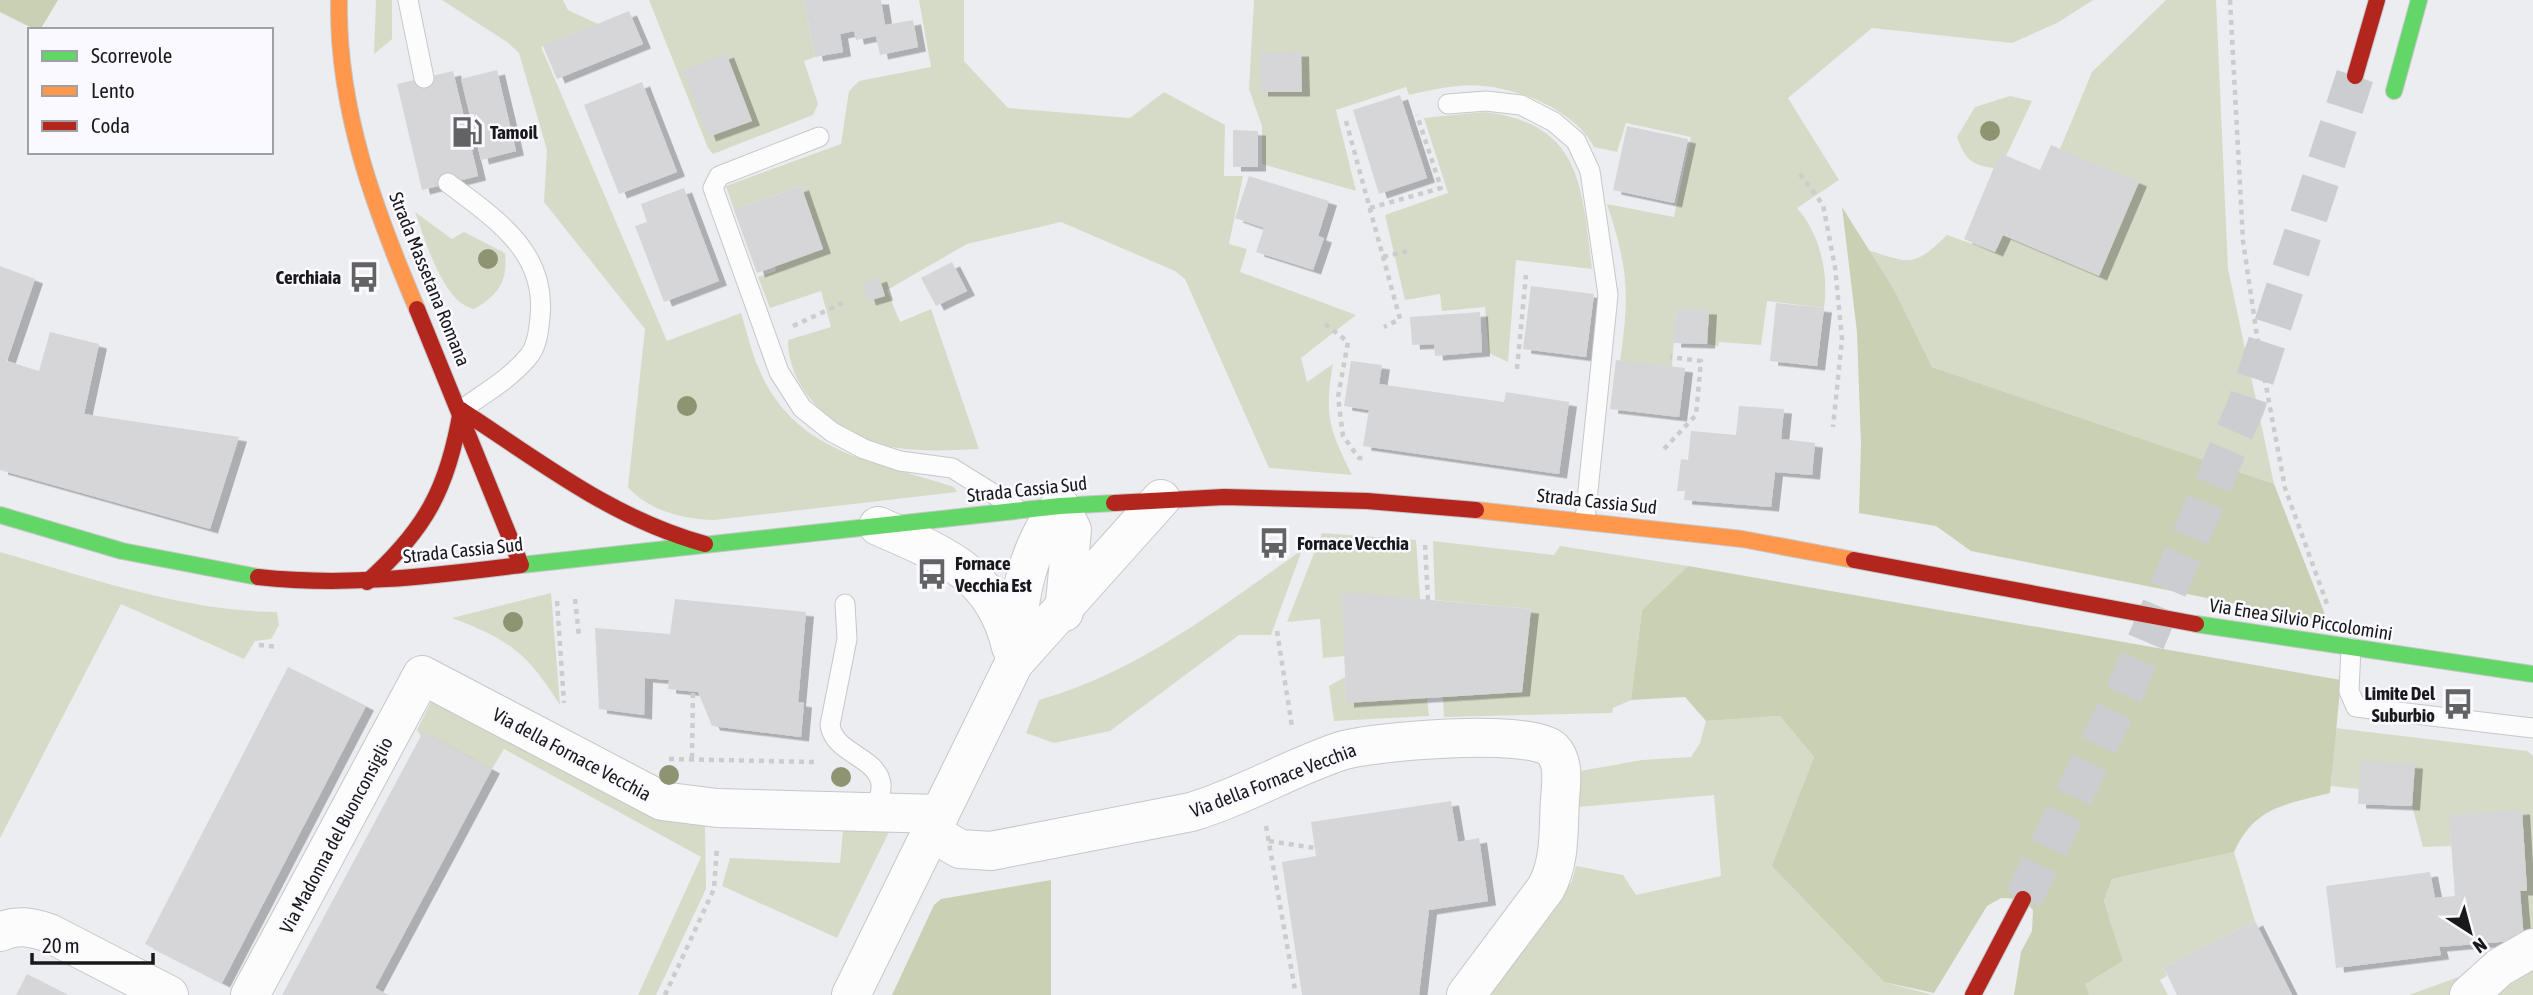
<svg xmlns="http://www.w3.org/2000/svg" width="2533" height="995" font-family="'Asap Condensed',sans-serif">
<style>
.green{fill:#d6dbc7}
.forest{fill:#cad0b4}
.building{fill:#d6d6d8;filter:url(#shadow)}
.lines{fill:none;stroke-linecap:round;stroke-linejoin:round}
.highway-tunnel{stroke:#cccdd1;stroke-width:38;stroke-dasharray:38 19;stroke-linecap:butt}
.lane-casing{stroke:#c7c7ca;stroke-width:21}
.street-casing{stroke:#c7c7ca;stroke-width:40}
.fast-casing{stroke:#c7c7ca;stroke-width:18}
.slow-casing{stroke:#c7c7ca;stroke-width:18}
.jam-casing{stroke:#c7c7ca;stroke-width:18}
.path{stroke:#cbcccc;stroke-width:4.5;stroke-dasharray:5 5;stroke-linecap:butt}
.lane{stroke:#fcfcfd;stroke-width:19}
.street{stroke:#fcfcfd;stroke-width:38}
.fast{stroke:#63d668;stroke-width:16}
.slow{stroke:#ff974d;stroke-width:16}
.jam{stroke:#b3261e;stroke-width:16}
.tree{fill:#8e9472}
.labels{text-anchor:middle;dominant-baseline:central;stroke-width:5;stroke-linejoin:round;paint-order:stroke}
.poi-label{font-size:19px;font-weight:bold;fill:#19191b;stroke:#f9f9ff;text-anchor:start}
.street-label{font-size:19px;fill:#19191b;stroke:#f9f9ff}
</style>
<defs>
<filter id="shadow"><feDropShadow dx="8" dy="4.5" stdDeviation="0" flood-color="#0004"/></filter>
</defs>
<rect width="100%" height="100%" fill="#ecedf1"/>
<g class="green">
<path d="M376,0h16v39l-18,15z"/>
<path d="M442,0h121l5,10 30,14 -57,23 126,294 74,-28c6,18 10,39 18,56 35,85 118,93 195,118l3,5 -243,28c-29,0 -67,-10 -86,-33l17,-158 -101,-127 3,-52 -28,-97 -12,-11z"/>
<path d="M649,0h155l11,57 -11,4 14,43 -5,11 -100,39 -5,-6z"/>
<path d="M919,0h45v61l44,47 122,10 34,-26 61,33 -1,51h19l-14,68 18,5 -7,23 116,43 -55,43 6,24 26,-18c-9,51 -4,65 19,111l-83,-7 -84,-189 -10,-8 -114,-49 -94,22 -80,46 13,32 31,-13 48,140c-27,1 -54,3 -81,-1 -54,-8 -110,-52 -110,-108l43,-13 -10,-36 -51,17 -12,-31 18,-6 -1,-5 48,-17 -22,-63 -67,24 -8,-24 115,-42 8,-53 10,-10 72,-14z"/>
<path d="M1254,0h839l-36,23 -45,20 -140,-15 -84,70 51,82 -42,28c23,26 32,65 27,100l-57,-7 -6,44 -42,-3 -1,4 -11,-2 2,-33 -33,-2 -4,58 -52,-6c10,-68 8,-93 -13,-157l67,13 17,-80 -65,-14 -9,29 -23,-5c-19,-36 -71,-57 -110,-61 -25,-3 -52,4 -75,9l-3,-8 -70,23 20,81 -94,-27v-38l-13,-37z"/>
<path d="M2166,0h50l12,269 46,215 -342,-117 -36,-74 -28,-43c43,14 46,17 79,-15l48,17 8,-17 96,40 39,-93 -78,-33 32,-77z"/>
<path d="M2010,96l22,5 -26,55 -6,-2 -6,14c-23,-3 -29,-9 -37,-31l18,-30z"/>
<path d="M1485,112c97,12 97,75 107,157l-76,-9 -8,102 -19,-9 -4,-46 -43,4 -2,-17 -35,6 -20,-85 63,-22 -24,-75z"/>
<path d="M415,212l37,27 12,-7 41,21c3,29 -7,42 -31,56 -31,-6 -49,-70 -59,-97z"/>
<path d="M1322,533l94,7 4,59 -75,57 -22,2 -3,-39 -33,3z"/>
<path d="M1433,541l121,14 6,-9 128,20 -46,44 -11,90 -18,8 -1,5 -168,4 -1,-20 79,-5 9,-83 -96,-9z"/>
<path d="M1302,550l-31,85h-32l-129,96 -56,12 -28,-10 13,-33c99,-28 179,-91 263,-150z"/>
<path d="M0,552c91,26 182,59 277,60l2,13 -8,14 -16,2 -11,18 -123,-55 -121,234z"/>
<path d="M551,593l9,112c-33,-52 -50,-65 -108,-87z"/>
<path d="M1345,677l1,25 81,-4 2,18 -95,5 -5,-35z"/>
<path d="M433,698l272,125 1,66 -50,106h-18l63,-138 -197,-108 -12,20 -71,-33 -4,-6z"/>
<path d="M1780,716l34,41 -41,109 111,116 49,13h-445l84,-114 4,-15 47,9 13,20 85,-19 -7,-81 -136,12 2,-36 62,-11 49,-3 9,-14 6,-22z"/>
<path d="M2335,728l192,23 6,5v177l-9,7 -4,-49 7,-1 -5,-79 -72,4 1,31 -28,1 -11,-41 2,-42 -55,25 -28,-3z"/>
<path d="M843,830l46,2 -52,106 -115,-52 8,-28 110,5z"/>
<path d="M2234,852l21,69 -91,47 3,8 -7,4 8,15h-79l-5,-11 39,-23 -19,-60 8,-22z"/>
<path d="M2533,969v26h-38z"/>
<path d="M2467,974l-16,21h-42z"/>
</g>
<g class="forest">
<path d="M0,0h58l-18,30h-4l-36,-18z"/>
<path d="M1842,207l54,86 36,74 342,117 54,138 -357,-71 -35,-25 -77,-13 2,-67 -4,-114z"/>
<path d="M1688,566l653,114 -11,113c-45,12 -75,13 -96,59l-122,27 -8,22 19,60 -38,23 4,11h-75l7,-43 11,-21 1,-21 -10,-11 -22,-1 -14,8 -53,87 -50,-11 -112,-116 42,-109 -34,-41 -74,5 -21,-24 -54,3 11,-90z"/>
<path d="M1051,880v115h-159l42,-90 7,-6z"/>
</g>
<g class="building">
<path d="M804,0h77l4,25 28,-5 5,27 -38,8 -4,-19 -20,4 -2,-9 -14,3 3,18 -28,5z"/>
<path d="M629,11l14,33 -86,35 -14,-33z"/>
<path d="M1301,52l1,40h-42v-39z"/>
<path d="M726,53l26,68 -44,16 -25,-67z"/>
<path d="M497,70l19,81 -35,9 -20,-81z"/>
<path d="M453,71l25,105 -56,14 -25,-106z"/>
<path d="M642,82l35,90 -58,22 -35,-89z"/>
<path d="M1400,95l27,83 -48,16 -26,-84z"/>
<path d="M1627,126l61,13 -14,64 -61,-13z"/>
<path d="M1233,130l25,1v36h-25z"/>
<path d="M2051,145l88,37 -40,94 -96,-41 -8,17 -31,-13 36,-86 40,17z"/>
<path d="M1249,176l80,25 -11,35 6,2 -11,32 -57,-18 8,-24 -29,-10z"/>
<path d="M801,186l22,63 -66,24 -23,-63z"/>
<path d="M684,188l35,93 -55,21 -29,-76 12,-4 -6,-18z"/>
<path d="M952,262l15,29 -31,15 -15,-28z"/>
<path d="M0,266l35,13 -28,82 32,10 11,-39 49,12 -15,70 155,23 -29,92 -210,-59z"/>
<path d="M879,277l6,19 -17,5 -6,-18z"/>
<path d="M1531,286l63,8 -8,63 -63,-8z"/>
<path d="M1776,303l48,5 -7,58 -47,-5z"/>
<path d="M1676,309l33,1 -2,34 -34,-1z"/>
<path d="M1480,312l2,40 -47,4 -1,-12 -22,1 -2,-28z"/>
<path d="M1616,360l69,8 -6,49 -69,-8z"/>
<path d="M1351,361l31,4 -3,19 125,18 2,-10 63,10 -10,72 -196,-28 6,-36 -25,-4z"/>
<path d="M1739,406l45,3 -3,30 34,4 -3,32 -37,-3 -4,35 -87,-7 1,-9h-8l4,-32 7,1 3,-29 45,4z"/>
<path d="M1342,592l189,17 -9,83 -176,11z"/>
<path d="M675,599l131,13 -8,90 6,1 -3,34 -89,-11 -14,-34 -30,-3 1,-9 -24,-2 -1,37 -45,-6 -4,-81 75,6z"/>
<path d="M288,667l78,39 -144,277 -77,-39z"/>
<path d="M423,732l69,37 -117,219 13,7h-106z"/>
<path d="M2360,761l55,3 -3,42 -54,-2z"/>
<path d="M1451,801l7,41 21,-4 9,63 -59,9 -10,85h-117l-20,-133 34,-6 -5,-34z"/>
<path d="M2522,810l5,81h-7l4,49 -85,7 2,8 -105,13 -10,-82 104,-14 5,26 20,-2 -6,-81z"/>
<path d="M2255,921l37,74h-115l-13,-27z"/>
<path d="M27,974l41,21h-52z"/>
</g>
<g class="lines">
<path class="highway-tunnel" d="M2023,899l102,-208 121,-285 109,-330"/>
<defs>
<g id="lane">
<path d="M408,0l16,78"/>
<path d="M1448,104l38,-3 35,4 33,17 22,19 14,30 18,124 -23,225"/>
<path d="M819,137l-100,39 -6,12 66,184 23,36 30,24 32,17 36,12 52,7 64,40"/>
<path d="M448,183c46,35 99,68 92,134 -1,13 -3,30 -12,40 -18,22 -45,37 -67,53"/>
<path d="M845,604l2,35 -17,86c4,29 47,31 51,59 1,9 -4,20 -7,28"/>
<path d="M2351,648l-2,43 7,16 177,21"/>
</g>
<g id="street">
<path d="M878,526c64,28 116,47 133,121"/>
<path d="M1014,663c4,-58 9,-110 46,-157l12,24 -8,82"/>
<path d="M931,832l29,17 31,2 200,-39c51,-15 97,-43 147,-60 31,-11 192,-24 214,-3 13,13 9,34 8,51 -2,30 1,60 -14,88l-80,107"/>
<path d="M0,932c17,-8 31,-5 49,1l120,62"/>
<path d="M250,995l172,-320 240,126 55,7 223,6"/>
<path d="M851,995l163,-332 147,-164"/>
<path d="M2469,995l31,-28 33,-19"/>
</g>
<g id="fast">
<path d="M2394,91l25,-91"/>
<path d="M0,515l122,36 136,26"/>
<path d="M521,565l539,-59 54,-3"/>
<path d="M2196,624l337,50"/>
</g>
<g id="slow">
<path d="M339,0c-2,110 36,210 78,309"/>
<path d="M1476,510l266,29 112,21"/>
</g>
<g id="jam">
<path d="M2355,76l22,-76"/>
<path d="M461,410c80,52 150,108 244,134"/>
<path d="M1114,503l110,-6 143,4 109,9"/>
<path d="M1854,560l342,64"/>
<path d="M258,577c90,10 174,-1 263,-12l-104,-256"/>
<path d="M367,582c59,-53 81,-94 94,-172"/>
<path d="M1973,995l50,-96"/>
</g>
</defs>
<use href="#lane" class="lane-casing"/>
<use href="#street" class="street-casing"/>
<use href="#fast" class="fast-casing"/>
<use href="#slow" class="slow-casing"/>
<use href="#jam" class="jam-casing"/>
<g class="path">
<path d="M2230,0l13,241 15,102 27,145 42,116"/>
<path d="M1346,121l54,198 -16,8"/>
<path d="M1800,174l23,31 12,62 7,72 -9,88"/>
<path d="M1370,208l71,-20 -24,-73"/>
<path d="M1383,257l24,-6"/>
<path d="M1325,324l23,18 -10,55 5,39 16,22h6"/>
<path d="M793,326l54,-25"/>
<path d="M1517,369l9,-94"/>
<path d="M1664,449l32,-34 5,-54 -31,-4"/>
<path d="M1425,545l3,55"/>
<path d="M575,599l4,37"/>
<path d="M557,601l7,102"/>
<path d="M1277,631l15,96"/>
<path d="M259,645l20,2"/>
<path d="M692,758l1,-67"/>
<path d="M669,759l145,3"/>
<path d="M1266,826l29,164"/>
<path d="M1269,841l46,7"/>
<path d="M665,995l49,-106 3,-43"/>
</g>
<use href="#lane" class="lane"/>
<use href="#street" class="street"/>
<use href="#fast" class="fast"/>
<use href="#slow" class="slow"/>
<use href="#jam" class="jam"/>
</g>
<g class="tree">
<circle cx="1990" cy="131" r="10"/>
<circle cx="488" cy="259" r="10"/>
<circle cx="687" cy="406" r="10"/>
<circle cx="513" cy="622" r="10"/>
<circle cx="669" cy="775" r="10"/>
<circle cx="841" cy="777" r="10"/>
</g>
<defs>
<symbol id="fuel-bare" viewBox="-9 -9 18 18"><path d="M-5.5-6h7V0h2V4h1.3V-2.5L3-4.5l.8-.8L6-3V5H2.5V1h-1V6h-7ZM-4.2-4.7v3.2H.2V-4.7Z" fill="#636366" stroke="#f9f9ff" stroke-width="2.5" paint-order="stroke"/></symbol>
<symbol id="bus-bare" viewBox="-9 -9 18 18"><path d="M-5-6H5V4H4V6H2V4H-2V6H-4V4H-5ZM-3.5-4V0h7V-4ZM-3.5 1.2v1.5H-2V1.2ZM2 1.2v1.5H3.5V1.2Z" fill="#636366" stroke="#f9f9ff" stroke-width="2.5" paint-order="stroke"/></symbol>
</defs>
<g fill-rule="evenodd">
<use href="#fuel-bare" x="445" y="110" width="44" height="44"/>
<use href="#bus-bare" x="342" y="255" width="44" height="44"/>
<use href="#bus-bare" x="1252" y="521" width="44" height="44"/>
<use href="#bus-bare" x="910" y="552" width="44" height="44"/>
<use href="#bus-bare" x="2436" y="682" width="44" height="44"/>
</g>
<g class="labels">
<g class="poi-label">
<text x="490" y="132">Tamoil</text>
<text x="341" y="277" text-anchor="end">Cerchiaia</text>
<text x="1297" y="543">Fornace Vecchia</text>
<text x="955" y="563">Fornace<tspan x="955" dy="22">Vecchia Est</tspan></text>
<text x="2435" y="693" text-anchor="end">Limite Del<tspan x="2435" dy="22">Suburbio</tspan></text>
</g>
<g class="street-label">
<text transform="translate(430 279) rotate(68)">Strada Massetana Romana</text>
<text transform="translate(1027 489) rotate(-6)">Strada Cassia Sud</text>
<text transform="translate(1597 501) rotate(6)">Strada Cassia Sud</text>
<text transform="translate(463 550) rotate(-6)">Strada Cassia Sud</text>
<text transform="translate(2301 619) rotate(9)">Via Enea Silvio Piccolomini</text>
<text transform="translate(572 754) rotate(28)">Via della Fornace Vecchia</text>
<text transform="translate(1273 780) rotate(-21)">Via della Fornace Vecchia</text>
<text transform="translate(336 835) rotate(-62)">Via Madonna del Buonconsiglio</text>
</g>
</g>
<rect x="28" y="28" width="245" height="126" fill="#f9f9ff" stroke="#9f9fa4" stroke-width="2"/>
<rect x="42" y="51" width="35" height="10" fill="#63d668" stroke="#9f9fa4" stroke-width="2"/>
<text x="91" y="63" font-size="21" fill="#19191b">Scorrevole</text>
<rect x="42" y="86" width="35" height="10" fill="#ff974d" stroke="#9f9fa4" stroke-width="2"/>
<text x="91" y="98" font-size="21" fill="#19191b">Lento</text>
<rect x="42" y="121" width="35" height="10" fill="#b3261e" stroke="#9f9fa4" stroke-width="2"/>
<text x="91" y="133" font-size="21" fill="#19191b">Coda</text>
<g transform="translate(2470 932) rotate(144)" stroke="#f9f9ff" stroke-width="5" paint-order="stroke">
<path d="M0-5L12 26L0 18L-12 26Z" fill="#19191b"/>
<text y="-10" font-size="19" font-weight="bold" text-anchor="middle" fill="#19191b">N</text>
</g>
<path d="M32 953v10h121v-10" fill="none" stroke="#19191b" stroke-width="3.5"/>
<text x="42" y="953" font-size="21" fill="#19191b" stroke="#f9f9ff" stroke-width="5" paint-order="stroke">20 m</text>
</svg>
